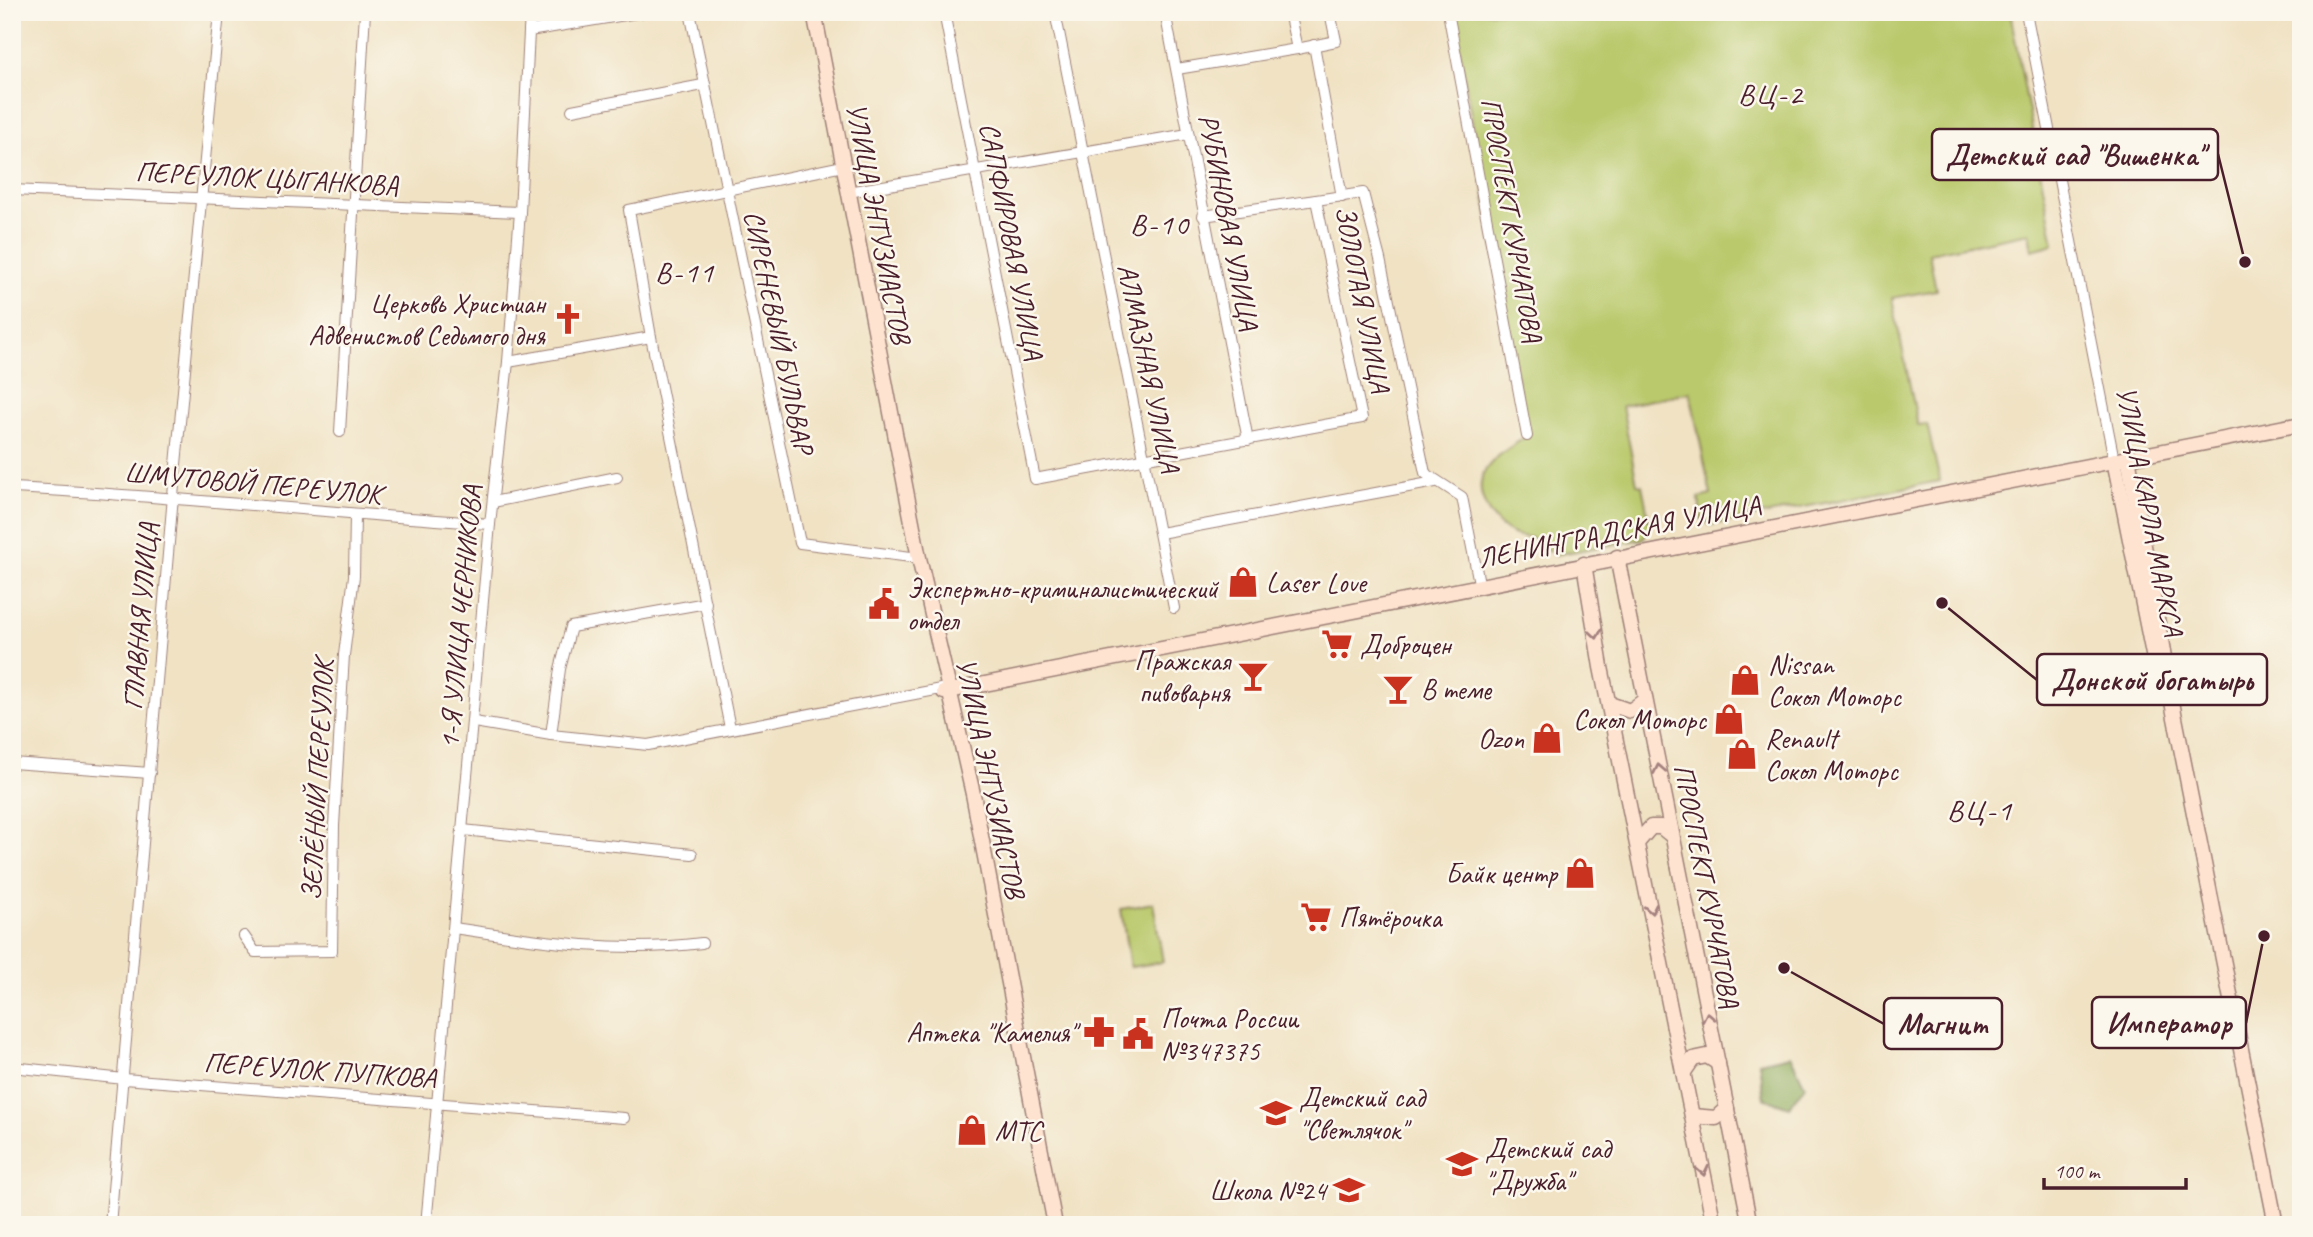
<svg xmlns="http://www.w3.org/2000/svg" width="2313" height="1237" font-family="Caveat,sans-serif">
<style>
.green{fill:#bac96c;stroke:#82744c;stroke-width:2}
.forest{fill:#93ad60;stroke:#6e6646;stroke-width:2}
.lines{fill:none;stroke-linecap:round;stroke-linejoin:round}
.street-casing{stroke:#9d8077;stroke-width:12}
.secondary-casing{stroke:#9d8077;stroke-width:17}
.street{stroke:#fff;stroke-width:10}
.secondary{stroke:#fee3d1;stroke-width:14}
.oneway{stroke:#a4817e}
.labels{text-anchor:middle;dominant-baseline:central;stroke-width:5;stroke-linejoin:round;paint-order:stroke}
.street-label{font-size:28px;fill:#4a1f2b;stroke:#fbf7ec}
.poi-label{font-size:28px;fill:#4a1f2b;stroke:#fbf7ec;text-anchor:start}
.neighbourhood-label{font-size:30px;letter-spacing:2px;fill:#4a1f2b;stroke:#fbf7ec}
.leader{fill:none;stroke:#4a1f2b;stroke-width:2.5}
.callout-dot{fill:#4a1f2b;stroke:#fbf7ec;stroke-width:2.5}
.callout{fill:#fbf7ec;stroke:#4a1f2b;stroke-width:2.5}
.callout-label{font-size:30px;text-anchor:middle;font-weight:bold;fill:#4a1f2b}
</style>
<rect width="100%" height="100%" fill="#fbf7ec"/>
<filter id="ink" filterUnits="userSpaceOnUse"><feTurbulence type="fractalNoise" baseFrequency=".0143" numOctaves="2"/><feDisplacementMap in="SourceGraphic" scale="14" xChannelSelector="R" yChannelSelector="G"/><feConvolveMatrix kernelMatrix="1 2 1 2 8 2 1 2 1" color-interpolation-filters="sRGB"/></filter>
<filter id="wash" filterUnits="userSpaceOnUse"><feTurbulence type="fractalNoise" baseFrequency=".00686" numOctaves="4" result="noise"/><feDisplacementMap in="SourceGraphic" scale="28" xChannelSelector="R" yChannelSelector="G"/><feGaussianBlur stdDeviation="1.57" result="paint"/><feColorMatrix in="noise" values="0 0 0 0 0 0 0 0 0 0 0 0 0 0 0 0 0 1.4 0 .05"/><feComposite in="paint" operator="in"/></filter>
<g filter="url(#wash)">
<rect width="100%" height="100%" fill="#f0e2c3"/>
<g class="green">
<path d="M1453,12h557l44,232 -22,6 -3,-17 -100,20 7,37 -44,8 26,127 9,-1 13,57 -230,44 -9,-7 -2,-20 12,-3 -21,-103 -68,14 15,78 5,1 8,41 -7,13 -88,16c-8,-5 -14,-11 -22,-16 -6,-3 -14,-2 -20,-5 -21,-10 -41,-40 -28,-63 9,-15 28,-25 42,-35z"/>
<path d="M1153,903l10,59 -33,5 -9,-58z"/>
</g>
<path class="forest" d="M1790,1055l15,31 -16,21 -25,-9 -5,-36z"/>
</g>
<g filter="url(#ink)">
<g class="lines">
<defs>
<g id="street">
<path d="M690,12l110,531 119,15"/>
<path d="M944,12l91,467 327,-61 -46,-218 47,-7 17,66 45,214 37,24 17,86"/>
<path d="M1055,12l119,596"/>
<path d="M1165,12l83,428"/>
<path d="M1448,12l79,424"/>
<path d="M2026,12l88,448"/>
<path d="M529,31l114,-19"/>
<path d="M1314,45l28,152"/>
<path d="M1297,49l39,-8 -6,-29"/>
<path d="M1177,69l120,-20 -8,-37"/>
<path d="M572,110l131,-25"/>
<path d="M12,190l508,22"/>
<path d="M848,192l340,-58"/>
<path d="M1203,216l113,-16"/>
<path d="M508,362l143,-25"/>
<path d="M340,432l25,-420"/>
<path d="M12,488c160,8 318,25 478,36"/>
<path d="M493,502l124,-25"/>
<path d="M1160,533l275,-51"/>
<path d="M474,722l77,13 97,10 298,-57"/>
<path d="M730,728l-79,-391 -22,-127 214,-44"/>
<path d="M551,735l9,-66 11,-42 135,-24"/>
<path d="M12,763l138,10"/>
<path d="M463,830l229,24"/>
<path d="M454,928c85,13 162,26 248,15"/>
<path d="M244,936l11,16 77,-1 2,-125 10,-171 10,-79 1,-61"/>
<path d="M12,1067l112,12 500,39"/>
<path d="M110,1225l63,-729 46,-484"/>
<path d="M426,1225l64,-701 18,-162 12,-150 10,-200"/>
</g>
<g id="secondary">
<path d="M814,12l105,546 54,236 82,431"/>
<path d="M2128,457l47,261 101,507"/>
<path d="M2114,460l46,229"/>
<path d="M1617,557l133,668"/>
<path d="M1584,564l17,103 113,558"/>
<path d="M944,692l1357,-268"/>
<path d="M1610,704l20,7 15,-11"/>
<path d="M1638,842l13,-15h10l11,9"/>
<path d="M1684,1072l9,-13 14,-3 11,7"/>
<path d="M1692,1116l24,2 11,-10"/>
</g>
</defs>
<use href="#street" class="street-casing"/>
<use href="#secondary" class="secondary-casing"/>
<use href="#street" class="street"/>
<use href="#secondary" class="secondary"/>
</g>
<defs><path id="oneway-chevron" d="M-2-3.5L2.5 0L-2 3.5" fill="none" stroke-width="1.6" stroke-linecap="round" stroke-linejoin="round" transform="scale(1.75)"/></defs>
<g class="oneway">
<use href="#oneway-chevron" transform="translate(1596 634) rotate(81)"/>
<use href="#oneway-chevron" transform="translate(1659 769) rotate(-101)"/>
<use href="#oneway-chevron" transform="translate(1651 909) rotate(79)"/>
<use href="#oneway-chevron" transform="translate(1708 1017) rotate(-101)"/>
<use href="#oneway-chevron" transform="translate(1703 1171) rotate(78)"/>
</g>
</g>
<defs>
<symbol id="church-bare" viewBox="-9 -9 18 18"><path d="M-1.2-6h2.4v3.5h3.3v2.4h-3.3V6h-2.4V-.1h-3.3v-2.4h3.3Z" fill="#c8321e" stroke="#fbf7ec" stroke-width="2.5" paint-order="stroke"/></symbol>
<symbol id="shop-bare" viewBox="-9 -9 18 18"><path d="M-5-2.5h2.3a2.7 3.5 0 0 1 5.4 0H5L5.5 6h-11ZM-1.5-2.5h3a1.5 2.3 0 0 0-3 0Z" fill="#c8321e" stroke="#fbf7ec" stroke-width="2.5" paint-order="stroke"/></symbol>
<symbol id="civic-bare" viewBox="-9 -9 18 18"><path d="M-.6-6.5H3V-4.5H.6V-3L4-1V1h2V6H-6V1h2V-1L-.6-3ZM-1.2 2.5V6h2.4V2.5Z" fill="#c8321e" stroke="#fbf7ec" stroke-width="2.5" paint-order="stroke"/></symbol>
<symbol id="supermarket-bare" viewBox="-9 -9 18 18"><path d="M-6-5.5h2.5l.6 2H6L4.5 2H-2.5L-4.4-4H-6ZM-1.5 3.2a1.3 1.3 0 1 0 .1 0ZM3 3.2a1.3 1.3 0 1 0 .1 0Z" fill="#c8321e" stroke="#fbf7ec" stroke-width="2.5" paint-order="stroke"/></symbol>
<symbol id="bar-bare" viewBox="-9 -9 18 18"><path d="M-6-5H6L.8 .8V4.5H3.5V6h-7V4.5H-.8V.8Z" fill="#c8321e" stroke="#fbf7ec" stroke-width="2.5" paint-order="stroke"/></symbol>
<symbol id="pharmacy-bare" viewBox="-9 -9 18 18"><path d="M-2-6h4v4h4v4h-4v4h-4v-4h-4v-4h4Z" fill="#c8321e" stroke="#fbf7ec" stroke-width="2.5" paint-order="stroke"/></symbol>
<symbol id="school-bare" viewBox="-9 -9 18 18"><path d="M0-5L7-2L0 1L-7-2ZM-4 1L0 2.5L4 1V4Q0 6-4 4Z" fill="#c8321e" stroke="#fbf7ec" stroke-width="2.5" paint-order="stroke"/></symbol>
</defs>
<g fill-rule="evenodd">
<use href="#church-bare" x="546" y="297" width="44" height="44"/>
<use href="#shop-bare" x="1221" y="560" width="44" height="44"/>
<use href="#civic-bare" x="862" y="582" width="44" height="44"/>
<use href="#supermarket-bare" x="1315" y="622" width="44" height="44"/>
<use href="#bar-bare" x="1231" y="654" width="44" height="44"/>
<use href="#shop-bare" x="1723" y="658" width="44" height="44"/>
<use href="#bar-bare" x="1376" y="667" width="44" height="44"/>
<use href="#shop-bare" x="1707" y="697" width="44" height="44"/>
<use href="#shop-bare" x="1525" y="716" width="44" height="44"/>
<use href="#shop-bare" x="1720" y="732" width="44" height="44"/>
<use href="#shop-bare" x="1558" y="851" width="44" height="44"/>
<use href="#supermarket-bare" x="1294" y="895" width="44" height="44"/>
<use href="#pharmacy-bare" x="1077" y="1010" width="44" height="44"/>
<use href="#civic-bare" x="1116" y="1012" width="44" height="44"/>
<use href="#school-bare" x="1254" y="1091" width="44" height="44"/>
<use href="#shop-bare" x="950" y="1108" width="44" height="44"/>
<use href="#school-bare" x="1440" y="1142" width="44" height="44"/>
<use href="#school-bare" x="1327" y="1168" width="44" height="44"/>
</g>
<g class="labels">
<g class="street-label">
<text transform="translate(267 178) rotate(3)">ПЕРЕУЛОК ЦЫГАНКОВА</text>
<text transform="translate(1512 220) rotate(80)">ПРОСПЕКТ КУРЧАТОВА</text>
<text transform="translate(1229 222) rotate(79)">РУБИНОВАЯ УЛИЦА</text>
<text transform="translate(879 223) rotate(79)">УЛИЦА ЭНТУЗИАСТОВ</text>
<text transform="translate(1012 241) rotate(79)">САПФИРОВАЯ УЛИЦА</text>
<text transform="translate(1363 299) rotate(79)">ЗОЛОТАЯ УЛИЦА</text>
<text transform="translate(779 332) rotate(78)">СИРЕНЕВЫЙ БУЛЬВАР</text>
<text transform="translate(1149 368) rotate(78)">АЛМАЗНАЯ УЛИЦА</text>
<text transform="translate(253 483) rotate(5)">ШМУТОВОЙ ПЕРЕУЛОК</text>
<text transform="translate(2150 511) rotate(79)">УЛИЦА КАРЛА МАРКСА</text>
<text transform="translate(1619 531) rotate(-11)">ЛЕНИНГРАДСКАЯ УЛИЦА</text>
<text transform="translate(140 616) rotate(-85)">ГЛАВНАЯ УЛИЦА</text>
<text transform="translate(460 617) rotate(-85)">1-Я УЛИЦА ЧЕРНИКОВА</text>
<text transform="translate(991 778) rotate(78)">УЛИЦА ЭНТУЗИАСТОВ</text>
<text transform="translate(317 780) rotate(-87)">ЗЕЛЁНЫЙ ПЕРЕУЛОК</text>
<text transform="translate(1707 886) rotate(79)">ПРОСПЕКТ КУРЧАТОВА</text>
<text transform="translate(320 1070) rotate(4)">ПЕРЕУЛОК ПУПКОВА</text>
</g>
<g class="poi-label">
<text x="545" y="303" text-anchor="end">Церковь Христиан<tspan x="545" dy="32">Адвенистов Седьмого дня</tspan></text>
<text x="1266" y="582">Laser Love</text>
<text x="907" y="588">Экспертно-криминалистический<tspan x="907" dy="32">отдел</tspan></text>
<text x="1360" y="644">Доброцен</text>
<text x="1230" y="660" text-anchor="end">Пражская<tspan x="1230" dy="32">пивоварня</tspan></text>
<text x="1768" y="664">Nissan<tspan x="1768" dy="32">Сокол Моторс</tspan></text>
<text x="1421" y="689">В теме</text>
<text x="1706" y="719" text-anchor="end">Сокол Моторс</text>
<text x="1524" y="738" text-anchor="end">Ozon</text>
<text x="1765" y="738">Renault<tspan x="1765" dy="32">Сокол Моторс</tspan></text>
<text x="1557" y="873" text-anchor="end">Байк центр</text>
<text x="1339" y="917">Пятёрочка</text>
<text x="1161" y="1018">Почта России<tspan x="1161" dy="32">№347375</tspan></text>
<text x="1076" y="1032" text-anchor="end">Аптека "Камелия"</text>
<text x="1299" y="1097">Детский сад<tspan x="1299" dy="32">"Светлячок"</tspan></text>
<text x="995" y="1130">МТС</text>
<text x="1485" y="1148">Детский сад<tspan x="1485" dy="32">"Дружба"</tspan></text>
<text x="1326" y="1190" text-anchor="end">Школа №24</text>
</g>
<g class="neighbourhood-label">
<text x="1771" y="94">ВЦ-2</text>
<text x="1160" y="224">В-10</text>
<text x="685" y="272">В-11</text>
<text x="1980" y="810">ВЦ-1</text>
</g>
</g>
<path class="leader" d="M2245 262L2218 154M1942 603L2037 680M2264 936L2246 1023M1784 968L1884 1024"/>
<g class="callout-dot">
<circle cx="2245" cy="262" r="7"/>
<circle cx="1942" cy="603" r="7"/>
<circle cx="2264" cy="936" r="7"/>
<circle cx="1784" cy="968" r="7"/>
</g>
<g class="callout">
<rect x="1932" y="129" width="286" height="51" rx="7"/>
<rect x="2037" y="654" width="230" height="51" rx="7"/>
<rect x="2092" y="997" width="154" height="51" rx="7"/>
<rect x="1884" y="998" width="118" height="51" rx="7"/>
</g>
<g class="callout-label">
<text x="2075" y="165">Детский сад "Вишенка"</text>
<text x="2152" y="690">Донской богатырь</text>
<text x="2169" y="1033">Император</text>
<text x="1943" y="1034">Магнит</text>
</g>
<rect width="2313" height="1237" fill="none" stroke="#fbf7ec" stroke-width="42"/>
<path d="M2044 1178v10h142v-10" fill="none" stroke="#4a1f2b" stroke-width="3.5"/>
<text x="2054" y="1178" font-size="21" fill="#4a1f2b" stroke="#fbf7ec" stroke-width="5" paint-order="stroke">100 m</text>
</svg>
